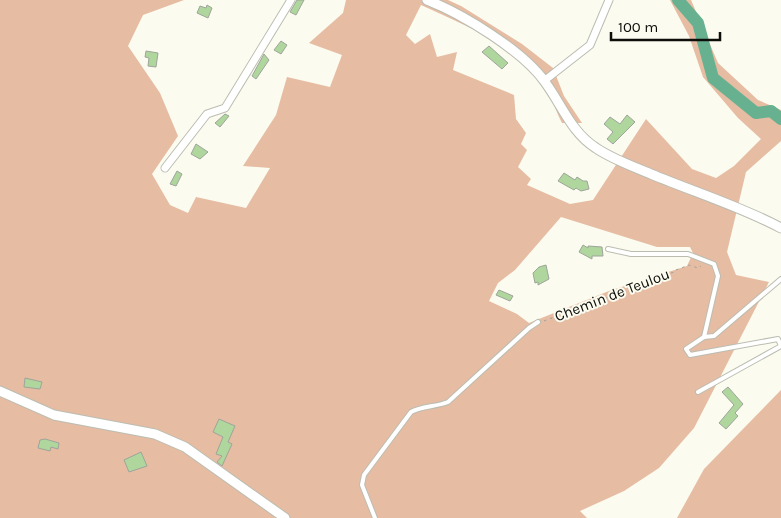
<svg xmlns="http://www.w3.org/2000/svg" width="781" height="518" font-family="Karla,sans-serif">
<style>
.green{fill:#e6bca3;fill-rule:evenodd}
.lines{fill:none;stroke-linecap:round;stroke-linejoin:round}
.river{stroke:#68b190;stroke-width:12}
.building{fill:#afd69c;stroke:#9ea59b}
.service-casing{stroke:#bcbdb1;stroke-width:6}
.minor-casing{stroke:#bcbdb1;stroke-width:9}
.tertiary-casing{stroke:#bcbdb1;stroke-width:11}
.path{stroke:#a2a299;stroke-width:1;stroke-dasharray:2.5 4;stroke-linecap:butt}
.service{stroke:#fff;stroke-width:4}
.minor{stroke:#fff;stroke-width:7}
.tertiary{stroke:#fff;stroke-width:9}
.labels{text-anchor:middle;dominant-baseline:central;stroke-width:4;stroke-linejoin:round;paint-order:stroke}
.street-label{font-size:15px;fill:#0d0d09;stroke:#fbfbef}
</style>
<rect width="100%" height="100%" fill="#fbfbef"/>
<g class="green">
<path d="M0,0h184l-41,15 -15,31 32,47 18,43 -26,38 18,31 18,8 8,-16 50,11 24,-40 -27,-2 33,-51 11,-38 43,10 12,-32 -33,-12 34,-30 3,-13h102l13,6 61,38 31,24 11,28 18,27h-20c-6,-12 -10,-24 -17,-35 -24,-41 -83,-64 -124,-83l-15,30 9,9 15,-10 7,23 20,-5 -4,18 61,25 2,24 10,14 -5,11 6,6 -9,17 13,12 -4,6 43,19 23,-4 53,-81 46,50 24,9 18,-12 27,-27 -23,-21 -35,-41 -14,-41 -19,-36h21l27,63 40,37 23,10v31l-35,31 -19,80 9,23 33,7 -75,146 -35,40 -35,23 -44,20 7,7h-587zM561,217l96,30h33l3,6 -6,13 -78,25 -80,32 -12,-9 -28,-13 9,-18 17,-13z"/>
<path d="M781,390v128h-104l27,-49z"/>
</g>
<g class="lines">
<path class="river" d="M678,0l20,23 15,55 43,35 15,-2 10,8"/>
</g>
<g class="building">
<path d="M297,0h7l-8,15 -6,-3z"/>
<path d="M207,5l5,3 -4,10 -11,-5 3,-7 6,2z"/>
<path d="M281,41l6,4 -6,9 -7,-4z"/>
<path d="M489,46l19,17 -6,6 -20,-17z"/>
<path d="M146,51l12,2 -2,14 -8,-1 1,-8 -4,-1z"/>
<path d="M264,54l5,6 -13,19 -4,-3z"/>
<path d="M225,114l4,2 -9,11 -5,-4z"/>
<path d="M627,115l8,7 -22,22 -6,-5 6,-7 -9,-8 6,-7 10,7z"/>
<path d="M196,144l12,8 -8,7 -9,-5z"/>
<path d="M177,171l5,3 -6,12 -6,-2z"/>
<path d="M564,173l11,7 2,-3 6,4h4l2,8 -8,2 -5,-3 -2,2 -16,-9z"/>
<path d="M583,245l5,3v-2l14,1 1,9h-11v3l-13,-7z"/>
<path d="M546,265l3,14 -11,6v-3l-3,1 -2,-10 6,-6z"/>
<path d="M499,290l14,6 -3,5 -14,-6z"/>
<path d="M25,378l17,4 -2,7 -16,-2z"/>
<path d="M728,387l15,17 -8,9 3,3 -12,13 -7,-6 15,-18 -12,-13z"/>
<path d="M219,419l16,7 -7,16 4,2 -10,22 -5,-4 5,-6 -6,-2 7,-17 -10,-5z"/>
<path d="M45,439l14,4 -1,6 -7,-2 -1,4 -12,-3 2,-8z"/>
<path d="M141,452l6,14 -18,6 -5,-12z"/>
</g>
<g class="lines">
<defs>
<g id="service">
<path d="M608,249l23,5h57l26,10 4,12 -14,61"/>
<path d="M698,392l83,-46 -3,-7 -88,16 -4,-6 18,-12 10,-1 67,-57"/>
<path d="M375,518l-13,-33 2,-10 47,-63c11,-6 24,-5 37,-10l81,-74 9,-6"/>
</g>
<g id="minor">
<path d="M544,81l46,-36 19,-45"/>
<path d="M165,168l42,-54 18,-6 66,-108"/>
</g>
<g id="tertiary">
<path d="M427,0c36,14 96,51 118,82 17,23 26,50 51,66 16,11 36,18 55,26 43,18 89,32 130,54"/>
<path d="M0,391l54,24 101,19 30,13 100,71"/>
</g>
</defs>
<use href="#service" class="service-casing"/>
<use href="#minor" class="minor-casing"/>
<use href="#tertiary" class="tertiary-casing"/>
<path class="path" d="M544,321l55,-21 37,-10 22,-14 17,-4 1,-2 13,-5 9,3 3,-2"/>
<use href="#service" class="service"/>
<use href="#minor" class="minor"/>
<use href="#tertiary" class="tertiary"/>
</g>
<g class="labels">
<g class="street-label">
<text transform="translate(612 295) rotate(-21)">Chemin de Teulou</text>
</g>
</g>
<path d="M611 32v8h109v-8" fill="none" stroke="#0d0d09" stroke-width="2.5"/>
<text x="618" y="32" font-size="15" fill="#0d0d09" stroke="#fbfbef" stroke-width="4" paint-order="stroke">100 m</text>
</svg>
